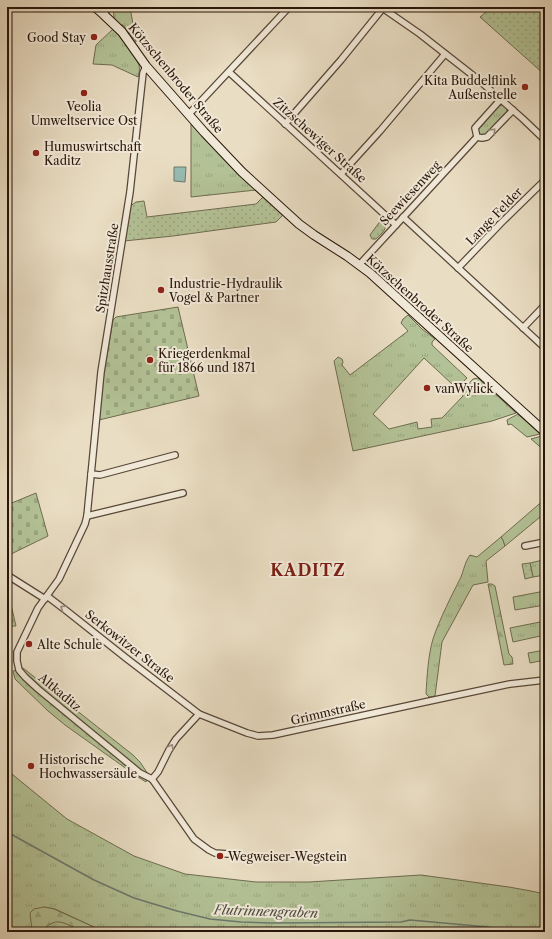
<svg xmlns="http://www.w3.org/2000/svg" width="552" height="939" font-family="'Libre Caslon Text',serif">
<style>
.grass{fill:url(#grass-tufts);stroke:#6e6c50}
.forest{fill:url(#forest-firs);stroke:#6e6c50}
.cemetery{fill:url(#cemetery-stones);stroke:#6e6c50}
.park{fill:url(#park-dots);stroke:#6e6c50}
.water{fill:#97bcb3;stroke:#6b796f}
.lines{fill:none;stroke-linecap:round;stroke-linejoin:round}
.stream{stroke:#6b796f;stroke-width:1.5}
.street-casing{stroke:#584738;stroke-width:8}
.secondary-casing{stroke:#281509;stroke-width:10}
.street{stroke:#f1e9d8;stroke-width:5.5}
.secondary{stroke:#f1e9d8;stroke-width:8}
.oneway{stroke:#978a7b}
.poi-dot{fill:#8f2418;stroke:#f1e9d8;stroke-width:1.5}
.labels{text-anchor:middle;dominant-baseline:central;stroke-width:4;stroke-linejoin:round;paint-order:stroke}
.poi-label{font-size:12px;fill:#281509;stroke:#f1e9d8;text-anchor:start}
.street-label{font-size:12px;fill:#281509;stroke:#f1e9d8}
.water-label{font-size:13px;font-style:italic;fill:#4f4f44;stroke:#f1e9d8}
.district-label{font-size:16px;font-weight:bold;letter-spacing:1px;fill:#7a1f14;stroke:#f1e9d8}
</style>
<defs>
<pattern id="grass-tufts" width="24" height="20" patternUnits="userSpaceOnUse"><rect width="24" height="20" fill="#b3c296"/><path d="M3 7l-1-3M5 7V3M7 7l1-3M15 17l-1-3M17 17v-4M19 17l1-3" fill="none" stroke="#9aa680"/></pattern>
<pattern id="forest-firs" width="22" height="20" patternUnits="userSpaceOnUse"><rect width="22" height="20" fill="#b3c296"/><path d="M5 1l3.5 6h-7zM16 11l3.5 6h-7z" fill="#9aa680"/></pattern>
<pattern id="cemetery-stones" width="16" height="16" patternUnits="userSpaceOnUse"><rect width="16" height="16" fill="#b3c296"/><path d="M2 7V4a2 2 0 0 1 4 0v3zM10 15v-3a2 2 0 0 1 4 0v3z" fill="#9aa680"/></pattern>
<pattern id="park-dots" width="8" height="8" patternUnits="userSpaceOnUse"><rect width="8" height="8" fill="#b3c296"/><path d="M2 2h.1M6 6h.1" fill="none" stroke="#9aa680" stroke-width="1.8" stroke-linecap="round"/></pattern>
</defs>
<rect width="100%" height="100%" fill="#e9ddc3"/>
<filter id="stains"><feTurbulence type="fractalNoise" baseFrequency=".005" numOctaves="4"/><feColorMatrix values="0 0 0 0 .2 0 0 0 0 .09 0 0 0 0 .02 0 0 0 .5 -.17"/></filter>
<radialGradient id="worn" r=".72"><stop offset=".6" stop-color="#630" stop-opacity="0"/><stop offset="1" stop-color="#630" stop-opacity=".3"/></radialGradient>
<g class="grass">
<path d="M115,7h15l6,35 -13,-17h-3c-6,-5 -8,-10 -5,-18z"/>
<path d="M113,29c8,8 22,25 26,36 1,4 0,9 -1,12l-26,-12 -19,-1 3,-19z"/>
<path d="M503,105l3,3 2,5 -20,21 -8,2 -3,-7 21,-23z"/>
<path d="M191,124l34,36 31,30 -65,7z"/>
<path d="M408,315l14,14 13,10 -3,3v3l35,33 -8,8h-3l-3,-3 -1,1 -28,-26 -51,56 16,15 28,-7 1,7 14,-2 -1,-8 11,-1 21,-22 -1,-3 1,-3 10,-11 5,-1 38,35 -24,8 -139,30 -19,-90 4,-4 4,2 1,3 -1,3 8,10 58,-44 -7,-8 2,-4z"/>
<path d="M518,414l1,1 21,19 -13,3 -16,-13 -3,1 -1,-5z"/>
<path d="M542,436l3,2v13l-14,-12z"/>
<path d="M501,537l2,3 2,6 -19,15 2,21 -15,3 -31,57 -7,54 -6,1 -3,-3c1,-17 2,-38 7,-55 7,-21 18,-42 28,-62 3,-8 4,-15 9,-22l7,2z"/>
<path d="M543,560l2,15 -12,2 -3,-14z"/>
<path d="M545,591v14l-30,5 -2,-13z"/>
<path d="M545,621v14l-32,7 -3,-14z"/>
<path d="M545,650v10l-15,3 -2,-10z"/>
<path d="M23,668l110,87 7,7 8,12 -2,8 -8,-5 -73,-52 -17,-14 -33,-32 -2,-8z"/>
<path d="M7,770l60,49 67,37 51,18 71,8h53l112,-7 88,12 22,4 14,3v38h-440l-50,-23 -11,-2 -12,23 1,2h-26z"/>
<path d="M59,921l28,11h-46l10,-10z"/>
</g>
<g class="forest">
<path d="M545,499v14l-40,33 -2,-6 -2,-3z"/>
<path d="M488,584h4l3,2 14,68 3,3 1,7 -9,1z"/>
<path d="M44,907l10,2 51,23c-6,0 -13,1 -19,0 -20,-5 -27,-20 -45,0h-8l-1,-2 -2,-17 4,-4z"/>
</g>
<g class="cemetery">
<path d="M178,307l21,89 -100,24 5,-47 9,-53 3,-3z"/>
<path d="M36,493l12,43 -41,20v-51z"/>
<path d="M7,597l5,12 4,17h-9z"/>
</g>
<g class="park">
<path d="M492,7h53v68l-65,-58z"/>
<path d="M263,197l20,18 -7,7 -103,14 -49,5 5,-34 7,-5 8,-1 3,16 109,-13z"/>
<path d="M383,219l3,1c1,10 -4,13 -10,19h-4l-2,-4 11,-15z"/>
<path d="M530,563l3,14 -8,2 -3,-15z"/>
</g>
<path class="water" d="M174,167h12l-1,15 -11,-1z"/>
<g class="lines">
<path class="stream" d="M7,832l87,48 40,18 43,13 33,8 31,3 32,1 128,-1 9,-2 78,7 32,5"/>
<defs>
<g id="street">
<path d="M381,7l39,27 60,47 43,38 22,21"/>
<path d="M103,14l6,-7"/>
<path d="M146,66l-3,7 -13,119 -29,180 -14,144 -2,8 -26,55 -21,29 -21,44v9l2,9 6,7 13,12 102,84 12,6"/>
<path d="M229,72l167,153"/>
<path d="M501,99l-26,29 2,9 5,1 5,-1 26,-27"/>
<path d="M189,114l100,-107"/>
<path d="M285,124l56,-64 42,-52"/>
<path d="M341,174l39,-43 65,-77"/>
<path d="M403,217l142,131"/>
<path d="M360,264l36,-39 81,-88"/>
<path d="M458,268l42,-44 45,-44"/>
<path d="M523,328l22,-23"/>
<path d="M91,474l9,1 75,-20"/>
<path d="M87,516l96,-23"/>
<path d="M525,546l20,-4"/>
<path d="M7,575l38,24"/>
<path d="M47,596l21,16 58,46 73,56 48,19 11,3 15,-1 152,-33 85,-18 35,-4"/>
<path d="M152,779l42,60 15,11 6,3 13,1"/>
<path d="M152,779l6,-7 11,-22 7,-11 23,-25"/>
</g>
<path id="secondary" d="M95,7l8,7 19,18 24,34 58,66 38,40 57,52 15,11 33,21 23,17 175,159"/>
</defs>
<use href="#street" class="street-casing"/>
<use href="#secondary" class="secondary-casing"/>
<use href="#street" class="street"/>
<use href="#secondary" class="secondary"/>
</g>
<defs><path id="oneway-chevron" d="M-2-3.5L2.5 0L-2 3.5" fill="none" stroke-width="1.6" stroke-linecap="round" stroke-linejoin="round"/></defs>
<g class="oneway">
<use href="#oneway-chevron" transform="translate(493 131) rotate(-47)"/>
<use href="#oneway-chevron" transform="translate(63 608) rotate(-145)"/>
<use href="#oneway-chevron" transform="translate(171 747) rotate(-60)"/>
</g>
<g class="poi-dot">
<circle cx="94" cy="37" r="4"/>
<circle cx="525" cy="87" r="4"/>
<circle cx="84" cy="93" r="4"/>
<circle cx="36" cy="153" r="4"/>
<circle cx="161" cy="290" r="4"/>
<circle cx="150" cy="360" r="4"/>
<circle cx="427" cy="388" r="4"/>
<circle cx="29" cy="644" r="4"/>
<circle cx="31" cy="766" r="4"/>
<circle cx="220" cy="856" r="4"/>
</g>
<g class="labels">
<g class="poi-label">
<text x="86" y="37" text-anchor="end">Good Stay</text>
<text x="517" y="80" text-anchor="end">Kita Buddelflink<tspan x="517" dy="14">Außenstelle</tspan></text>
<text x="84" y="106" text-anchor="middle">Veolia<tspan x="84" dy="14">Umweltservice Ost</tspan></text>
<text x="44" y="146">Humuswirtschaft<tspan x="44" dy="14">Kaditz</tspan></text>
<text x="169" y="283">Industrie-Hydraulik<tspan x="169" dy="14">Vogel &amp; Partner</tspan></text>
<text x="158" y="353">Kriegerdenkmal<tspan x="158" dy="14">für 1866 und 1871</tspan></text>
<text x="435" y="388">vanWylick</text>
<text x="37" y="644">Alte Schule</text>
<text x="39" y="759">Historische<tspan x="39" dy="14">Hochwassersäule</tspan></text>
<text x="228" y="856">Wegweiser-Wegstein</text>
</g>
<g class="street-label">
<text transform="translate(176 78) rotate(50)">Kötzschenbroder Straße</text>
<text transform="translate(320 140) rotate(42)">Zitzschewiger Straße</text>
<text transform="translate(410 193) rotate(-47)">Seewiesenweg</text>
<text transform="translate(494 216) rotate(-46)">Lange Felder</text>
<text transform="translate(107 268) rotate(-81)">Spitzhausstraße</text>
<text transform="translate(420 303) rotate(42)">Kötzschenbroder Straße</text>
<text transform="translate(130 646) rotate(38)">Serkowitzer Straße</text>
<text transform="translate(60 692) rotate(40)">Altkaditz</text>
<text transform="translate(328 712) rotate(-13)">Grimmstraße</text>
</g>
<g class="water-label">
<text transform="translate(266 911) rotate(2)">Flutrinnengraben</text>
</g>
<g class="district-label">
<text x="308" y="570">KADITZ</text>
</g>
</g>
<rect width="552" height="939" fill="none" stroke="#e9ddc3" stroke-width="24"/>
<rect x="8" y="8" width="536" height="923" fill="none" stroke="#281509" stroke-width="2"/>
<rect x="12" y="12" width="528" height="915" fill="none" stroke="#281509"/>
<rect width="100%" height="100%" filter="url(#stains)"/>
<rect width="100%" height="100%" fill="url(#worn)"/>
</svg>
